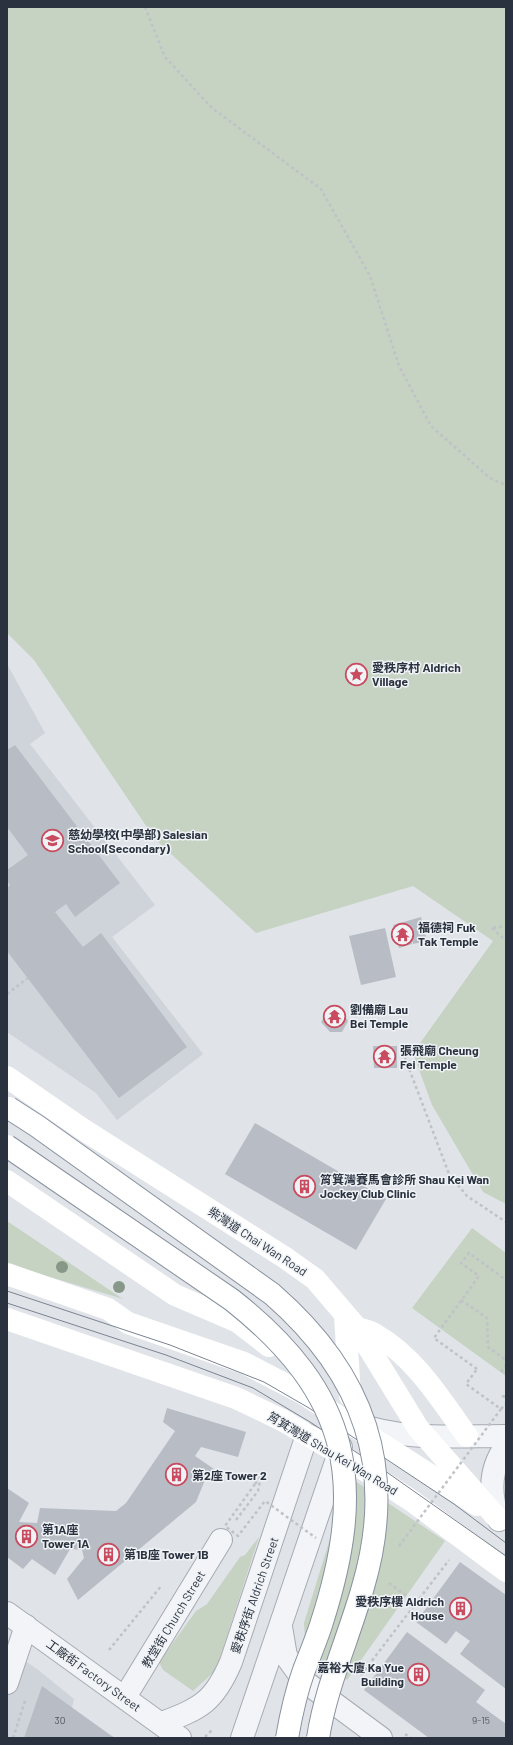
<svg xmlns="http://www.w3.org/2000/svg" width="513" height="1745" font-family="Barlow,'Noto Sans TC',sans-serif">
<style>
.built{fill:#cfd3da}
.green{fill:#c6d2c2}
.building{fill:#b8bdc5}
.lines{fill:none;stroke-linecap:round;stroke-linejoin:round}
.street-casing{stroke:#a6abb3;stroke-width:24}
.path{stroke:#bfc2c7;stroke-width:2.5;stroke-dasharray:3 3;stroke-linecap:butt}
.street{stroke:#f3f4f7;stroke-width:22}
.secondary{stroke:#fff;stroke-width:22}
.tram{stroke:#7b8391;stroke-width:1}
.highway-bridge-casing{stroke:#88919f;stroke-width:24;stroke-linecap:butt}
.path-bridge{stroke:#bfc2c7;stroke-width:2.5;stroke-dasharray:3 3;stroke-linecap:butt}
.highway-bridge{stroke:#fff;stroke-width:22}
.tree{fill:#879888}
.labels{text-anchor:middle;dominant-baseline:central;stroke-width:3;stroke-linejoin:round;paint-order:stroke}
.number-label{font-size:10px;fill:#4e5560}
.poi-label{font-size:12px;font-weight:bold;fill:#2a323f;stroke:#f0f3f6;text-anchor:start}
.street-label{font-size:12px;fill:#2a323f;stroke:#f0f3f6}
</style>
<rect width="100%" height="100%" fill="#e0e4e9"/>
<g class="built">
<path d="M7,664l38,69 -15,11 125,161 -43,32 91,117 -86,66 -21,-27 -89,-61z"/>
<path d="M7,1649l30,20 37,30 -9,39h-58z"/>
</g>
<g class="green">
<path d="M7,7h499v1197l-23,-12 -51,-87 -19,-52 80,-112 -80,-55 -157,47 -101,-94 -121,-179 -27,-27z"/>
<path d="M7,1221l116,78 -116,-35z"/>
<path d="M472,1228l34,25v123l-94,-68z"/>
<path d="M349,1477l96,64 -98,139 -25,-16 -17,-23 -1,-18z"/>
<path d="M259,1537l-43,133 -23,21 -30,-21 -4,-8 37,-51 11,-7 33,-47 5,-2z"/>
</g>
<g class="building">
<path d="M15,745l105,138 -45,34 -9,-13 -11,8 28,35 18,-14 86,114 -68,51 -112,-147v-63l3,-3 -3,-4v-11l21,-15 -21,-28v-77z"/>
<path d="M421,917l6,24 -14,3 -4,-15 3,15 -13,4 -6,-23z"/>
<path d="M385,928l11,49 -35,8 -12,-49z"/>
<path d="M341,1010l7,11 -6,11h-12l-9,-10 7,-11z"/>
<path d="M373,1046h24v22h-23z"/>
<path d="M255,1123l131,76 -30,51 -131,-76z"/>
<path d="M167,1408l79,24 -8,25 -37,-10 -6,9 19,13 -9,11 -9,22 -118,98 -11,-21 17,-21 -2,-8 -12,-1 -15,26 -23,-16 -9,10 -16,-12v-69l22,15 -10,19 18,1 3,-15 76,3 10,-8 49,-72 -12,-9z"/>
<path d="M460,1562l46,33v94l-46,-35 10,-13 -14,-10 -10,13 -30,-22z"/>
<path d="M407,1632l78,58 -9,12 30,22v14h-77l-65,-48z"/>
<path d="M42,1686l67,48 6,4h-91z"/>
</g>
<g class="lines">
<defs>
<g id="street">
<path d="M355,1423c47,18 101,13 151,13"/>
<path d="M499,1520c-10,-26 -10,-51 7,-74"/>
<path d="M7,1613l173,125"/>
<path d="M281,1627l5,29 18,25 77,57"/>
<path d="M7,1683l19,-57"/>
<path d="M125,1697l96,-157"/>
<path d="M162,1723c39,-15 52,-21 69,-61l76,-227"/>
<path d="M242,1738l99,-291"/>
</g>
</defs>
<use href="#street" class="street-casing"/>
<g class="path">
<path d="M145,7l20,50 47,51 109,81 49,87 29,90 32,60 59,52 16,7"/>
<path d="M492,928l14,13"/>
<path d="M493,928l13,-2"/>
<path d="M7,994l21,-16"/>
<path d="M405,1058l44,116 18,22 39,26"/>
<path d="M461,1300l26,18 1,29 18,13"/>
<path d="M477,1369l-43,-31 45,-62 -18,-13 8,-10 37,27"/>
<path d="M501,1372l5,-7"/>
<path d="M502,1396l4,1"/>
<path d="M501,1409l5,-5"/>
<path d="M255,1484l6,-8 6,4"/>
<path d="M236,1520l22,-29 3,-15"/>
<path d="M389,1583l27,20"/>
<path d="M109,1650l53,-65"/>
<path d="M361,1675l88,-115"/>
<path d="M405,1734l6,4"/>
<path d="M205,1737l7,-7"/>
<path d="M13,1738l12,-37"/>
</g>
<use href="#street" class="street"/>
<g class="secondary">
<path d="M7,1077l77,53 200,127 31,22 41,48 62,101 81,92"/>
<path d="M7,1181l168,114 63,27 31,24"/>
<path d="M7,1274l101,35 20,14 116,40 58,30 175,112"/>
<path d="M345,1315l5,81"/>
<path d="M7,1319l229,79 46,22 58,34 72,47 94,70"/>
<path d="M356,1327c6,3 14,4 20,8 39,22 65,65 91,101"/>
</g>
<g class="tram">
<path d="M7,1291l163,54 94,37 45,26 145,96 52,39"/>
<path d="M7,1303l159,52 87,33 57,34 78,51 118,83"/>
</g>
<defs>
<g id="highway-bridge">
<path d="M9,1108l28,18 235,168c92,80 126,174 91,293 -14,50 -37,99 -45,151"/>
<path d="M7,1146l225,154c120,95 135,183 89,325 -5,15 -11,30 -17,45 -8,22 -13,45 -17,68"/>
</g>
</defs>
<use href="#highway-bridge" class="highway-bridge-casing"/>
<g class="path-bridge">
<path d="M255,1484l-30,42 13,10 27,-35 51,37"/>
<path d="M399,1546l102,-137 -35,-25 11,-15"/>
</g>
<use href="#highway-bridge" class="highway-bridge"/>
</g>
<g class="tree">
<circle cx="62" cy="1267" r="6"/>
<circle cx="119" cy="1287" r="6"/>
</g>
<defs>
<symbol id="sight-ring" viewBox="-11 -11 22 22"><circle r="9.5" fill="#f0f3f6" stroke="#c84b5f" stroke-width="1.5"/><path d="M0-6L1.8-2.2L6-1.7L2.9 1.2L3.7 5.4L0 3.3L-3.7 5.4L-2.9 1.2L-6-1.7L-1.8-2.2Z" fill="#c84b5f"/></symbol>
<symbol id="school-ring" viewBox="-11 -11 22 22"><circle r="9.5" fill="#f0f3f6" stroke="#c84b5f" stroke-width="1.5"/><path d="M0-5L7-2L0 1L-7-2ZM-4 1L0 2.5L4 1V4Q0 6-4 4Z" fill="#c84b5f"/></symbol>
<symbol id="temple-ring" viewBox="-11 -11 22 22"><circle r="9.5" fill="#f0f3f6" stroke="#c84b5f" stroke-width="1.5"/><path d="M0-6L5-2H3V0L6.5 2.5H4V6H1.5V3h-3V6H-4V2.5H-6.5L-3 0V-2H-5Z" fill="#c84b5f"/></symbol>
<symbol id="building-ring" viewBox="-11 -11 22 22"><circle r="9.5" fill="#f0f3f6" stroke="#c84b5f" stroke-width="1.5"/><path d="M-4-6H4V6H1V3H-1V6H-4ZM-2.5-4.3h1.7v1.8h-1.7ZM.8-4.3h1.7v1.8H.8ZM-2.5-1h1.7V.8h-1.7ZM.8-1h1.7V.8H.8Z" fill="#c84b5f"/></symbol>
</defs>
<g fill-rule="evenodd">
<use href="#sight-ring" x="344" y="662" width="25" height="25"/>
<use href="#school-ring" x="40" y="828" width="25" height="25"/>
<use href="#temple-ring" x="390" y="922" width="25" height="25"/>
<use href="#temple-ring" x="322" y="1004" width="25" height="25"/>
<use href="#temple-ring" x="372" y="1044" width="25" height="25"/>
<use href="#building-ring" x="292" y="1174" width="25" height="25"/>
<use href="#building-ring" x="164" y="1462" width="25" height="25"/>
<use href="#building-ring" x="14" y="1524" width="25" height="25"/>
<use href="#building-ring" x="96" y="1542" width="25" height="25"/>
<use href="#building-ring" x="448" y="1596" width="25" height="25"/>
<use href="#building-ring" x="406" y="1662" width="25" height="25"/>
</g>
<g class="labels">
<g class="number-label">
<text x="60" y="1720">30</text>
<text x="481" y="1720">9-15</text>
</g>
<g class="poi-label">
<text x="372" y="667">愛秩序村 Aldrich<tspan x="372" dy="14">Village</tspan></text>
<text x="68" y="834">慈幼學校(中學部) Salesian<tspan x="68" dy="14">School(Secondary)</tspan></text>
<text x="418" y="927">福德祠 Fuk<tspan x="418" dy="14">Tak Temple</tspan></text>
<text x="350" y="1009">劉備廟 Lau<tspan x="350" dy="14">Bei Temple</tspan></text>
<text x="400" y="1050">張飛廟 Cheung<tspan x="400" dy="14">Fei Temple</tspan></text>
<text x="320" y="1179">筲箕灣賽馬會診所 Shau Kei Wan<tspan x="320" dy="14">Jockey Club Clinic</tspan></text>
<text x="192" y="1475">第2座 Tower 2</text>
<text x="42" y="1529">第1A座<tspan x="42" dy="14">Tower 1A</tspan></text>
<text x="124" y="1554">第1B座 Tower 1B</text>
<text x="444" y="1601" text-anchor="end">愛秩序樓 Aldrich<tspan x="444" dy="14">House</tspan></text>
<text x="404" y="1667" text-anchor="end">嘉裕大廈 Ka Yue<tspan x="404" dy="14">Building</tspan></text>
</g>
<g class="street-label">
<text transform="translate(258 1241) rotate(33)">柴灣道 Chai Wan Road</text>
<text transform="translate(333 1453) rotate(31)">筲箕灣道 Shau Kei Wan Road</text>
<text transform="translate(254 1595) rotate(-71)">愛秩序街 Aldrich Street</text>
<text transform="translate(173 1619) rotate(-59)">教堂街 Church Street</text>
<text transform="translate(94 1675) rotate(36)">工廠街 Factory Street</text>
</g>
</g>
<rect width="513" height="1745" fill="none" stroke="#2a323f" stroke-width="16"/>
</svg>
